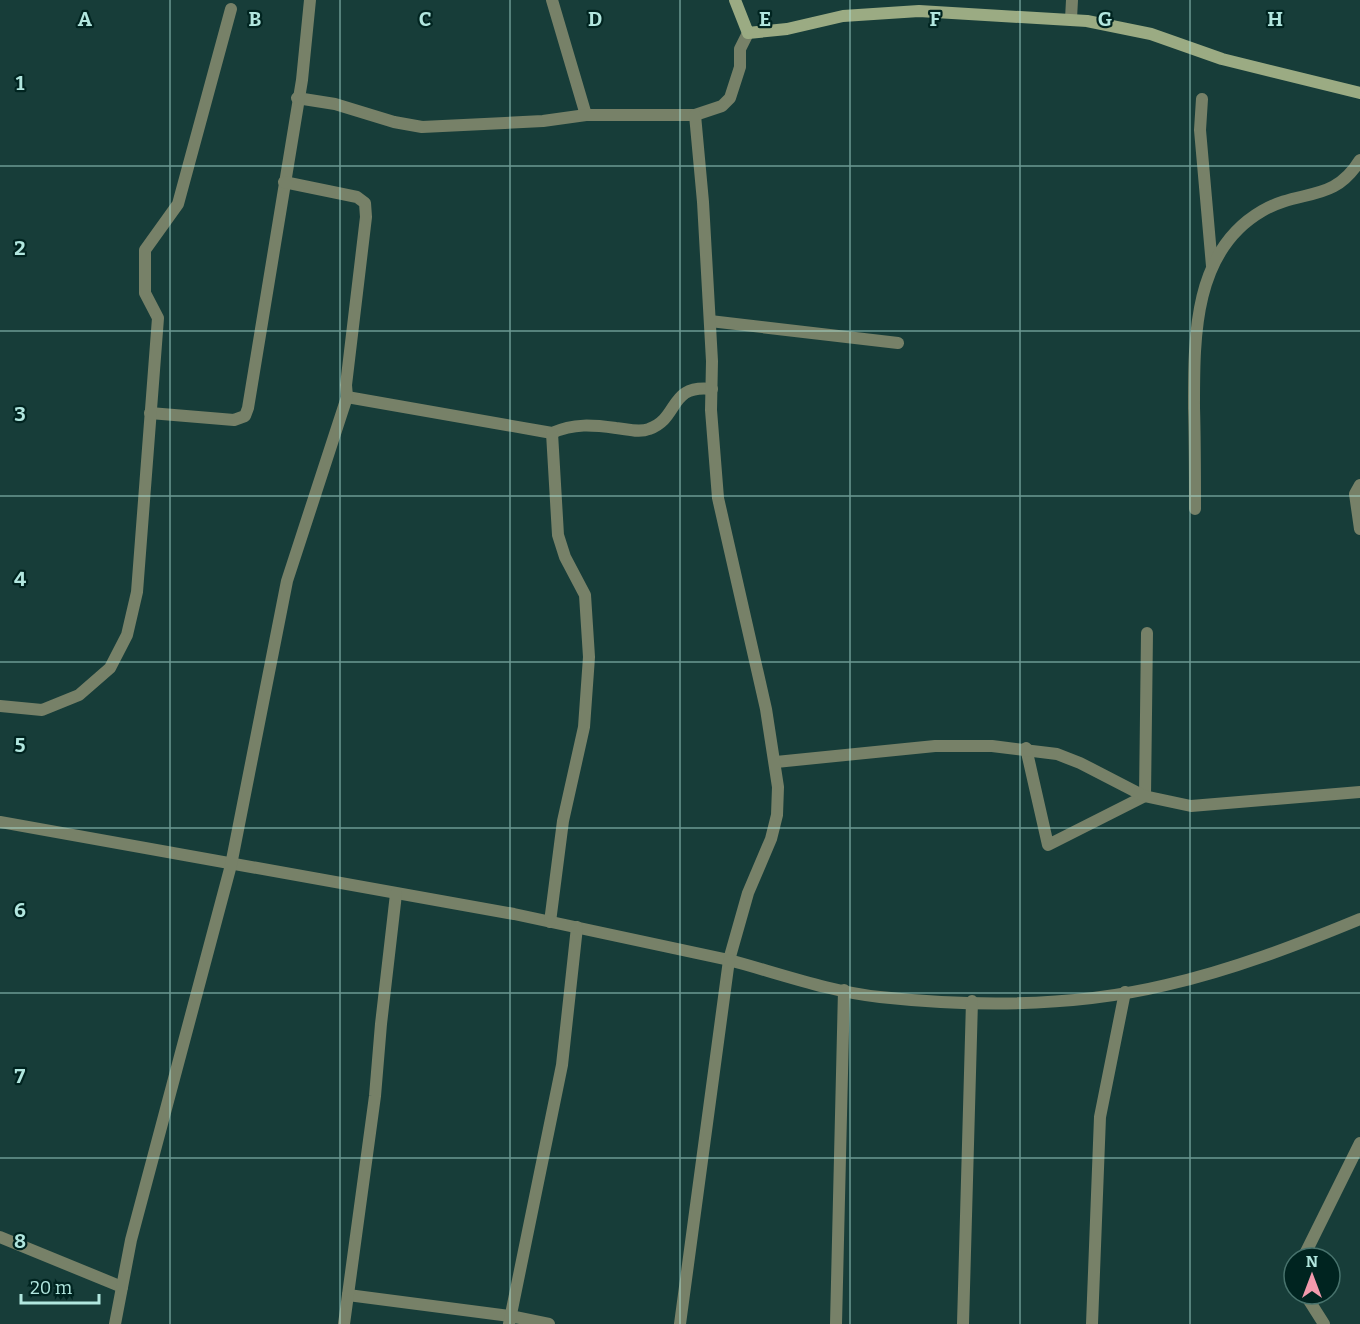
<svg xmlns="http://www.w3.org/2000/svg" width="1360" height="1324" font-family="Bitter,serif">
<style>
.lines{fill:none;stroke-linecap:round;stroke-linejoin:round}
.street{stroke:#778168;stroke-width:12}
.secondary{stroke:#9bab83;stroke-width:12}
.grid{fill:none;stroke:#b2e7df;stroke-width:1.5;stroke-opacity:0.55}
.grid-label{font-size:20px;text-anchor:middle;font-weight:bold;fill:#b2e7df;stroke:#002420;stroke-width:4.5;stroke-linejoin:round;paint-order:stroke}
</style>
<rect width="100%" height="100%" fill="#173d39"/>
<g class="lines">
<g class="street">
<path d="M552,0l34,115"/>
<path d="M1071,19l1,-19"/>
<path d="M297,98l38,6 59,18 28,5 121,-6 43,-6h109l27,-9 8,-8 10,-31v-18l8,-16"/>
<path d="M1202,99l-2,31 12,136"/>
<path d="M710,321l188,22"/>
<path d="M347,397l205,36c22,-10 41,-8 64,-5 11,1 23,5 33,1 31,-11 19,-45 63,-40"/>
<path d="M150,413l84,7 11,-4 3,-8 54,-328 8,-80"/>
<path d="M1360,485l-5,9 5,35"/>
<path d="M1195,509c0,-34 0,-68 -1,-101 0,-71 -1,-157 68,-197 39,-23 71,-7 98,-51"/>
<path d="M0,706l42,4 37,-15 31,-27 17,-33 10,-43 21,-274 -13,-25v-43l33,-46 53,-195"/>
<path d="M1026,748l22,97 97,-49 2,-163"/>
<path d="M776,762l159,-16h57l65,8 23,9 64,33 47,10 169,-14"/>
<path d="M0,822l514,92 215,46 19,-67 23,-54 6,-24 1,-28 -12,-78 -48,-211 -7,-88 1,-49 -9,-159 -8,-87"/>
<path d="M550,922l13,-101 21,-94 5,-70 -4,-62 -20,-38 -7,-22 -6,-102"/>
<path d="M0,1237l122,50"/>
<path d="M1303,1258l57,-115"/>
<path d="M1305,1294l19,30"/>
<path d="M348,1295l162,21 39,8"/>
<path d="M115,1324l16,-84 100,-375 56,-284 60,-184 -1,-12 20,-168 -1,-14 -8,-6 -73,-15"/>
<path d="M344,1324l31,-228 6,-72 15,-130"/>
<path d="M509,1324l53,-259 15,-138"/>
<path d="M680,1324l49,-364c49,13 101,32 151,37 93,10 194,10 286,-12 66,-15 131,-40 194,-66"/>
<path d="M836,1324l8,-334"/>
<path d="M963,1324l9,-323"/>
<path d="M1092,1324l8,-207 25,-125"/>
</g>
<path class="secondary" d="M735,0l13,33 39,-4 56,-13 76,-5 168,10 64,13 71,25 138,34"/>
</g>
<path class="grid" d="M170,0v1324M340,0v1324M510,0v1324M680,0v1324M850,0v1324M1020,0v1324M1190,0v1324M0,166h1360M0,331h1360M0,496h1360M0,662h1360M0,828h1360M0,993h1360M0,1158h1360"/>
<g class="grid-label">
<text x="85" y="26">A</text>
<text x="255" y="26">B</text>
<text x="425" y="26">C</text>
<text x="595" y="26">D</text>
<text x="765" y="26">E</text>
<text x="935" y="26">F</text>
<text x="1105" y="26">G</text>
<text x="1275" y="26">H</text>
<text x="20" y="90">1</text>
<text x="20" y="255">2</text>
<text x="20" y="421">3</text>
<text x="20" y="586">4</text>
<text x="20" y="752">5</text>
<text x="20" y="917">6</text>
<text x="20" y="1083">7</text>
<text x="20" y="1248">8</text>
</g>
<g transform="translate(1312 1276)"><circle r="28" fill="#002420" stroke="#47726c" stroke-width="1.5"/>
<path d="M0-4.5L10 22L0 15L-10 22Z" fill="#f29aad"/>
<text y="-9" font-size="16" font-weight="bold" text-anchor="middle" fill="#b2e7df">N</text>
</g>
<path d="M21 1294v9h78v-9" fill="none" stroke="#b2e7df" stroke-width="3"/>
<text x="30" y="1294" font-size="18" fill="#b2e7df" stroke="#002420" stroke-width="4.5" paint-order="stroke">20 m</text>
</svg>
